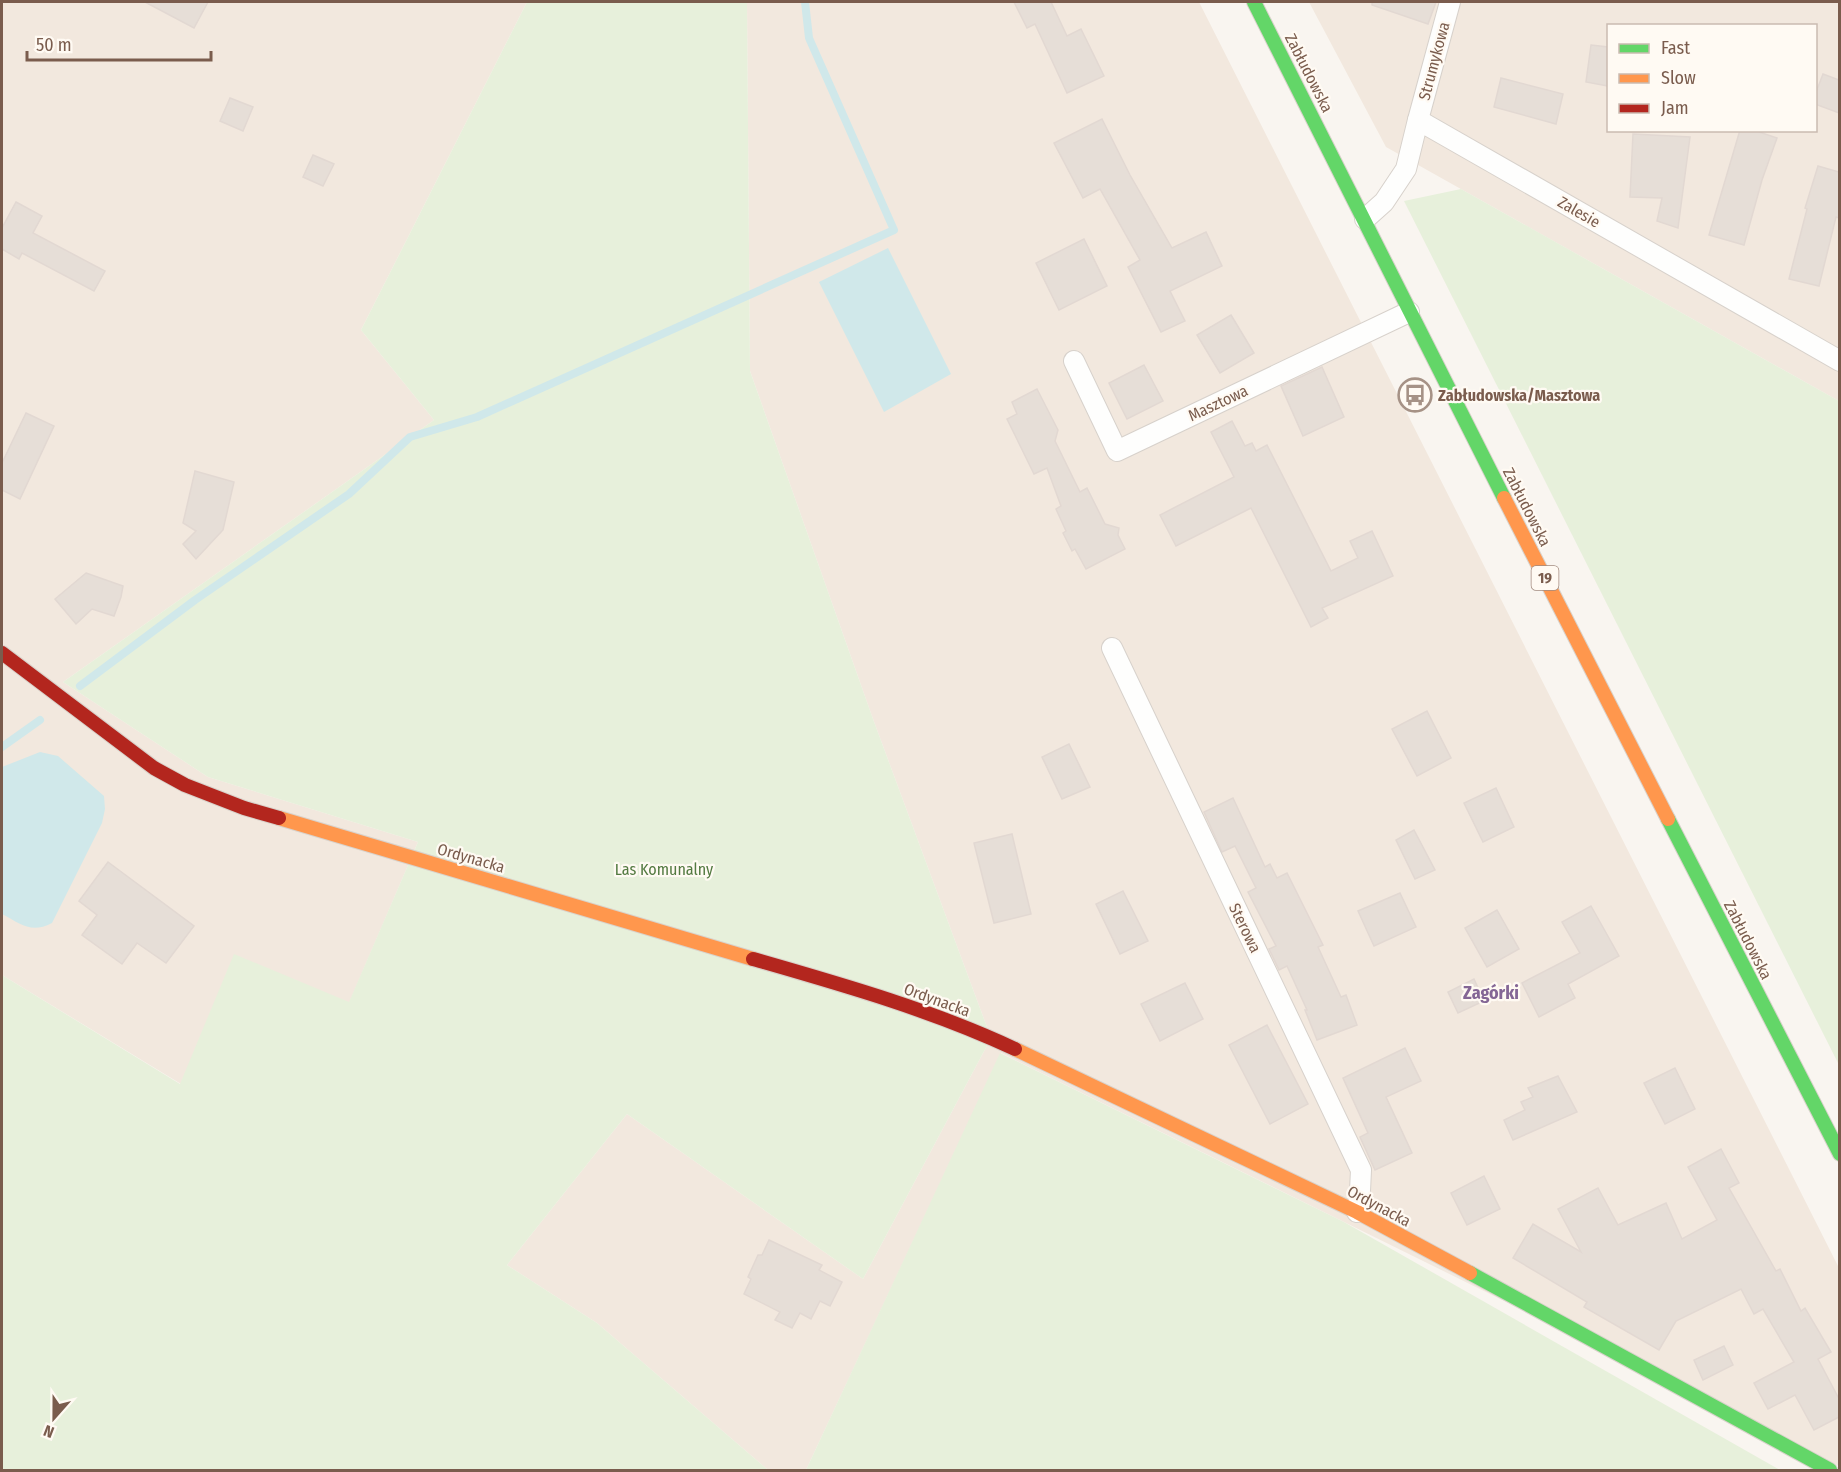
<svg xmlns="http://www.w3.org/2000/svg" width="1841" height="1472" font-family="'Fira Sans Condensed',sans-serif">
<style>
.residential{fill:#f2e8de;fill-rule:evenodd}
.green{fill:#e7f0db}
.water{fill:#d0e8ea}
.lines{fill:none;stroke-linecap:round;stroke-linejoin:round}
.stream{stroke:#d0e8ea;stroke-width:8}
.building{fill:#e6ded7;stroke:#e2d8d2;stroke-width:1.5}
.street-casing{stroke:#d7d1cb;stroke-width:22}
.fast-casing{stroke:#d9d2cb;stroke-width:16}
.slow-casing{stroke:#d9d2cb;stroke-width:16}
.jam-casing{stroke:#d9d2cb;stroke-width:16}
.street{stroke:#fefefd;stroke-width:20}
.fast{stroke:#63d668;stroke-width:14}
.slow{stroke:#ff974d;stroke-width:14}
.jam{stroke:#b3261e;stroke-width:14}
.labels{text-anchor:middle;dominant-baseline:central;stroke-width:4.5;stroke-linejoin:round;paint-order:stroke}
.shield{fill:#fffaf3;stroke:#a28b7f;stroke-width:1.5}
.shield-label{font-size:15px;font-weight:bold;fill:#7a5c4d}
.street-label{font-size:16px;fill:#7a5c4d;stroke:#fffaf3}
.poi-label{font-size:16px;font-weight:bold;fill:#7a5c4d;stroke:#fffaf3;text-anchor:start}
.park-label{font-size:16px;fill:#537a41;stroke:#fffaf3}
.neighbourhood-label{font-size:18px;font-weight:bold;fill:#846695;stroke:#fffaf3}
</style>
<rect width="100%" height="100%" fill="#f9f5f0"/>
<g class="residential">
<path d="M2,2h525l-166,328 73,90 -371,262 145,95 210,65 -69,161 -168,81 -179,-109z"/>
<path d="M747,2h452l640,1266v198l-838,-413 -195,417h-38l-171,-147 -90,-58 120,-151 236,165 128,-241 -118,-319 -123,-348z"/>
<path d="M1309,2h530v399l-453,-254zM1608,26h208v104h-208z"/>
</g>
<g class="green">
<path d="M527,2h220l3,369 123,348 118,319 -128,241 -236,-165 -120,151 90,58 171,147h-766v-495l178,109 54,-130 115,48 69,-160 -210,-65 -145,-95 371,-262 -73,-90z"/>
<path d="M1461,189l378,212v664l-435,-864z"/>
<path d="M1000,1053l344,169 436,248h-974z"/>
</g>
<g class="water">
<path d="M888,248l63,126 -67,38 -65,-130z"/>
<path d="M40,752l18,4 46,40 1,13 -3,14 -50,100c-21,11 -31,1 -50,-9v-147z"/>
</g>
<g class="lines">
<g class="stream">
<path d="M80,686l115,-86 154,-106 61,-57 67,-20 417,-187 -85,-192 -4,-36"/>
<path d="M2,747l38,-27"/>
</g>
</g>
<g class="building">
<path d="M145,2h63l-14,26z"/>
<path d="M1014,2h37l16,34 14,-7 23,47 -37,17 -32,-69 -8,4z"/>
<path d="M1372,2h64l-8,22 -56,-19z"/>
<path d="M1591,45l17,2v39l-22,-4z"/>
<path d="M1823,74l16,6v33l-24,-9v-9z"/>
<path d="M1501,78l62,16 -7,30 -62,-17z"/>
<path d="M230,98l23,9 -10,24 -23,-10z"/>
<path d="M1102,119l28,56 42,73 34,-16 16,34 -52,25 15,30 -24,11 -33,-65 12,-7 -40,-71 -17,9 -29,-55z"/>
<path d="M1740,130h13l24,8 -15,42 -18,65 -35,-10z"/>
<path d="M1633,134l57,3 -12,91 -21,-7 5,-23 -32,-1z"/>
<path d="M313,155l21,9 -11,22 -20,-9z"/>
<path d="M1818,166l21,6v46l-3,-1 -17,69 -30,-7 18,-70 -2,-1z"/>
<path d="M16,202l26,14 -9,17 72,38 -11,20 -72,-38 -3,6 -17,-10v-21z"/>
<path d="M1084,239l23,47 -48,24 -23,-47z"/>
<path d="M1231,315l23,38 -34,20 -23,-38z"/>
<path d="M1144,365l19,36 -36,18 -18,-36z"/>
<path d="M1322,367l22,50 -41,19 -22,-50z"/>
<path d="M1037,389l21,41 -3,11 25,51 7,-4 18,36 14,4 -1,7 7,14 -39,20 -11,-20 -3,2 -9,-18 3,-2 -10,-22 5,-3 -14,-38 -13,6 -27,-55 10,-5 -5,-12z"/>
<path d="M26,413l28,13 -34,73 -18,-9v-27z"/>
<path d="M1232,421l13,25 7,-3 4,8 11,-6 64,126 27,-13 -8,-17 22,-10 21,45 -71,32 6,10 -17,9 -60,-119 -75,38 -16,-31 74,-38 -23,-45z"/>
<path d="M195,471l39,11 -11,48 -27,29 -13,-15 13,-13 -13,-8z"/>
<path d="M86,573l37,13 -2,11 -7,19 -22,-7 -16,15 -21,-25z"/>
<path d="M1427,711l24,47 -34,18 -25,-47z"/>
<path d="M1069,744l21,43 -28,12 -20,-42z"/>
<path d="M1496,788l18,39 -31,15 -19,-39z"/>
<path d="M1233,798l32,69 5,-3 7,14 10,-5 36,72 -5,2 23,50 5,-2 11,30 -40,15 -12,-30h2l-20,-44 -8,4 -10,-21 7,-3 -28,-54 8,-4 -21,-42 -13,6 -18,-40z"/>
<path d="M1414,830l21,40 -20,9 -19,-39z"/>
<path d="M1012,834l19,80 -37,9 -20,-80z"/>
<path d="M108,862l86,64 -28,37 -29,-20 -15,21 -40,-29 15,-20 -18,-14z"/>
<path d="M1123,891l25,50 -28,13 -24,-50z"/>
<path d="M1400,893l16,34 -42,19 -16,-35z"/>
<path d="M1591,906l28,50 -51,28 7,14 -36,19 -17,-34 58,-30 -18,-31z"/>
<path d="M1497,910l22,39 -32,18 -22,-39z"/>
<path d="M1474,979l10,22 -26,12 -10,-21z"/>
<path d="M1185,983l18,36 -43,22 -19,-37z"/>
<path d="M1267,1025l41,79 -38,20 -41,-79z"/>
<path d="M1405,1048l16,33 -35,16 26,56 -37,17 -15,-33 8,-4 -25,-55z"/>
<path d="M1675,1068l20,41 -30,15 -21,-41z"/>
<path d="M1558,1076l19,36 -64,28 -9,-20 21,-10 -4,-8 12,-5 -5,-9z"/>
<path d="M1721,1149l18,34 -10,5 47,83 4,-2 21,42 4,-3 26,44 -13,7 21,40v18l-25,13 -19,-35 -27,14 -14,-26 40,-21 -31,-53 -9,5 -13,-25 -65,32 -17,29 -75,-43 3,-5 -74,-44 20,-34 48,28 -23,-43 40,-21 20,37 48,-22 16,36 35,-19 -29,-53z"/>
<path d="M1484,1176l16,33 -33,16 -16,-32z"/>
<path d="M769,1240l53,25 -3,5 23,12 -12,24 -10,-5 -9,18 -11,-6 -8,15 -17,-8 5,-8 -36,-18 7,-15 -3,-2 10,-22h4z"/>
<path d="M1724,1346l9,19 -30,15 -9,-20z"/>
</g>
<g class="lines">
<defs>
<g id="street">
<path d="M1418,120l32,-118"/>
<path d="M1365,219l19,-17 22,-33 12,-49 422,241"/>
<path d="M1074,361l43,90 292,-139"/>
<path d="M1112,648l249,522 -1,21 -3,21"/>
</g>
<g id="fast">
<path d="M1254,2l250,496"/>
<path d="M1668,819l172,335"/>
<path d="M1470,1273l360,197"/>
</g>
<g id="slow">
<path d="M1504,498l164,321"/>
<path d="M279,818l474,141"/>
<path d="M1015,1049l342,163 113,61"/>
</g>
<g id="jam">
<path d="M2,653l152,115 31,17 59,23 35,10"/>
<path d="M753,959c87,25 179,51 262,90"/>
</g>
</defs>
<use href="#street" class="street-casing"/>
<use href="#fast" class="fast-casing"/>
<use href="#slow" class="slow-casing"/>
<use href="#jam" class="jam-casing"/>
<use href="#street" class="street"/>
<use href="#fast" class="fast"/>
<use href="#slow" class="slow"/>
<use href="#jam" class="jam"/>
</g>
<defs>
<symbol id="bus-ring" viewBox="-11 -11 22 22"><circle r="9.5" fill="#fffaf3" stroke="#a69286" stroke-width="1.5"/><path d="M-5-6H5V4H4V6H2V4H-2V6H-4V4H-5ZM-3.5-4V0h7V-4ZM-3.5 1.2v1.5H-2V1.2ZM2 1.2v1.5H3.5V1.2Z" fill="#a69286"/></symbol>
</defs>
<g fill-rule="evenodd">
<use href="#bus-ring" x="1396" y="376" width="38" height="38"/>
</g>
<g class="labels">
<rect class="shield" x="1531.5" y="566" width="27" height="24" rx="4.5"/>
<g class="shield-label">
<text x="1545" y="578">19</text>
</g>
<g class="street-label">
<text transform="translate(1434 61) rotate(-75)">Strumykowa</text>
<text transform="translate(1309 73) rotate(63)">Zabłudowska</text>
<text transform="translate(1579 212) rotate(30)">Zalesie</text>
<text transform="translate(1218 403) rotate(-25)">Masztowa</text>
<text transform="translate(1527 507) rotate(63)">Zabłudowska</text>
<text transform="translate(471 858) rotate(16)">Ordynacka</text>
<text transform="translate(1245 928) rotate(64)">Sterowa</text>
<text transform="translate(1748 940) rotate(63)">Zabłudowska</text>
<text transform="translate(937 1000) rotate(20)">Ordynacka</text>
<text transform="translate(1379 1206) rotate(28)">Ordynacka</text>
</g>
<g class="poi-label">
<text x="1438" y="395">Zabłudowska/Masztowa</text>
</g>
<g class="park-label">
<text x="664" y="869">Las Komunalny</text>
</g>
<g class="neighbourhood-label">
<text x="1491" y="993">Zagórki</text>
</g>
</g>
<rect width="1841" height="1472" fill="none" stroke="#7a5c4d" stroke-width="6"/>
<rect x="1607" y="24" width="210" height="108" fill="#fffaf3" stroke="#cabbb1" stroke-width="1.5"/>
<rect x="1619" y="44" width="30" height="9" fill="#63d668" stroke="#cabbb1" stroke-width="1.5"/>
<text x="1661" y="54" font-size="18" fill="#7a5c4d">Fast</text>
<rect x="1619" y="74" width="30" height="9" fill="#ff974d" stroke="#cabbb1" stroke-width="1.5"/>
<text x="1661" y="84" font-size="18" fill="#7a5c4d">Slow</text>
<rect x="1619" y="104" width="30" height="9" fill="#b3261e" stroke="#cabbb1" stroke-width="1.5"/>
<text x="1661" y="114" font-size="18" fill="#7a5c4d">Jam</text>
<g transform="translate(54 1418) rotate(201)" stroke="#fffaf3" stroke-width="4.5" paint-order="stroke">
<path d="M0-4.5L10 22L0 15L-10 22Z" fill="#7a5c4d"/>
<text y="-9" font-size="16" font-weight="bold" text-anchor="middle" fill="#7a5c4d">N</text>
</g>
<path d="M27 51v9h184v-9" fill="none" stroke="#7a5c4d" stroke-width="3"/>
<text x="36" y="51" font-size="18" fill="#7a5c4d" stroke="#fffaf3" stroke-width="4.5" paint-order="stroke">50 m</text>
</svg>
